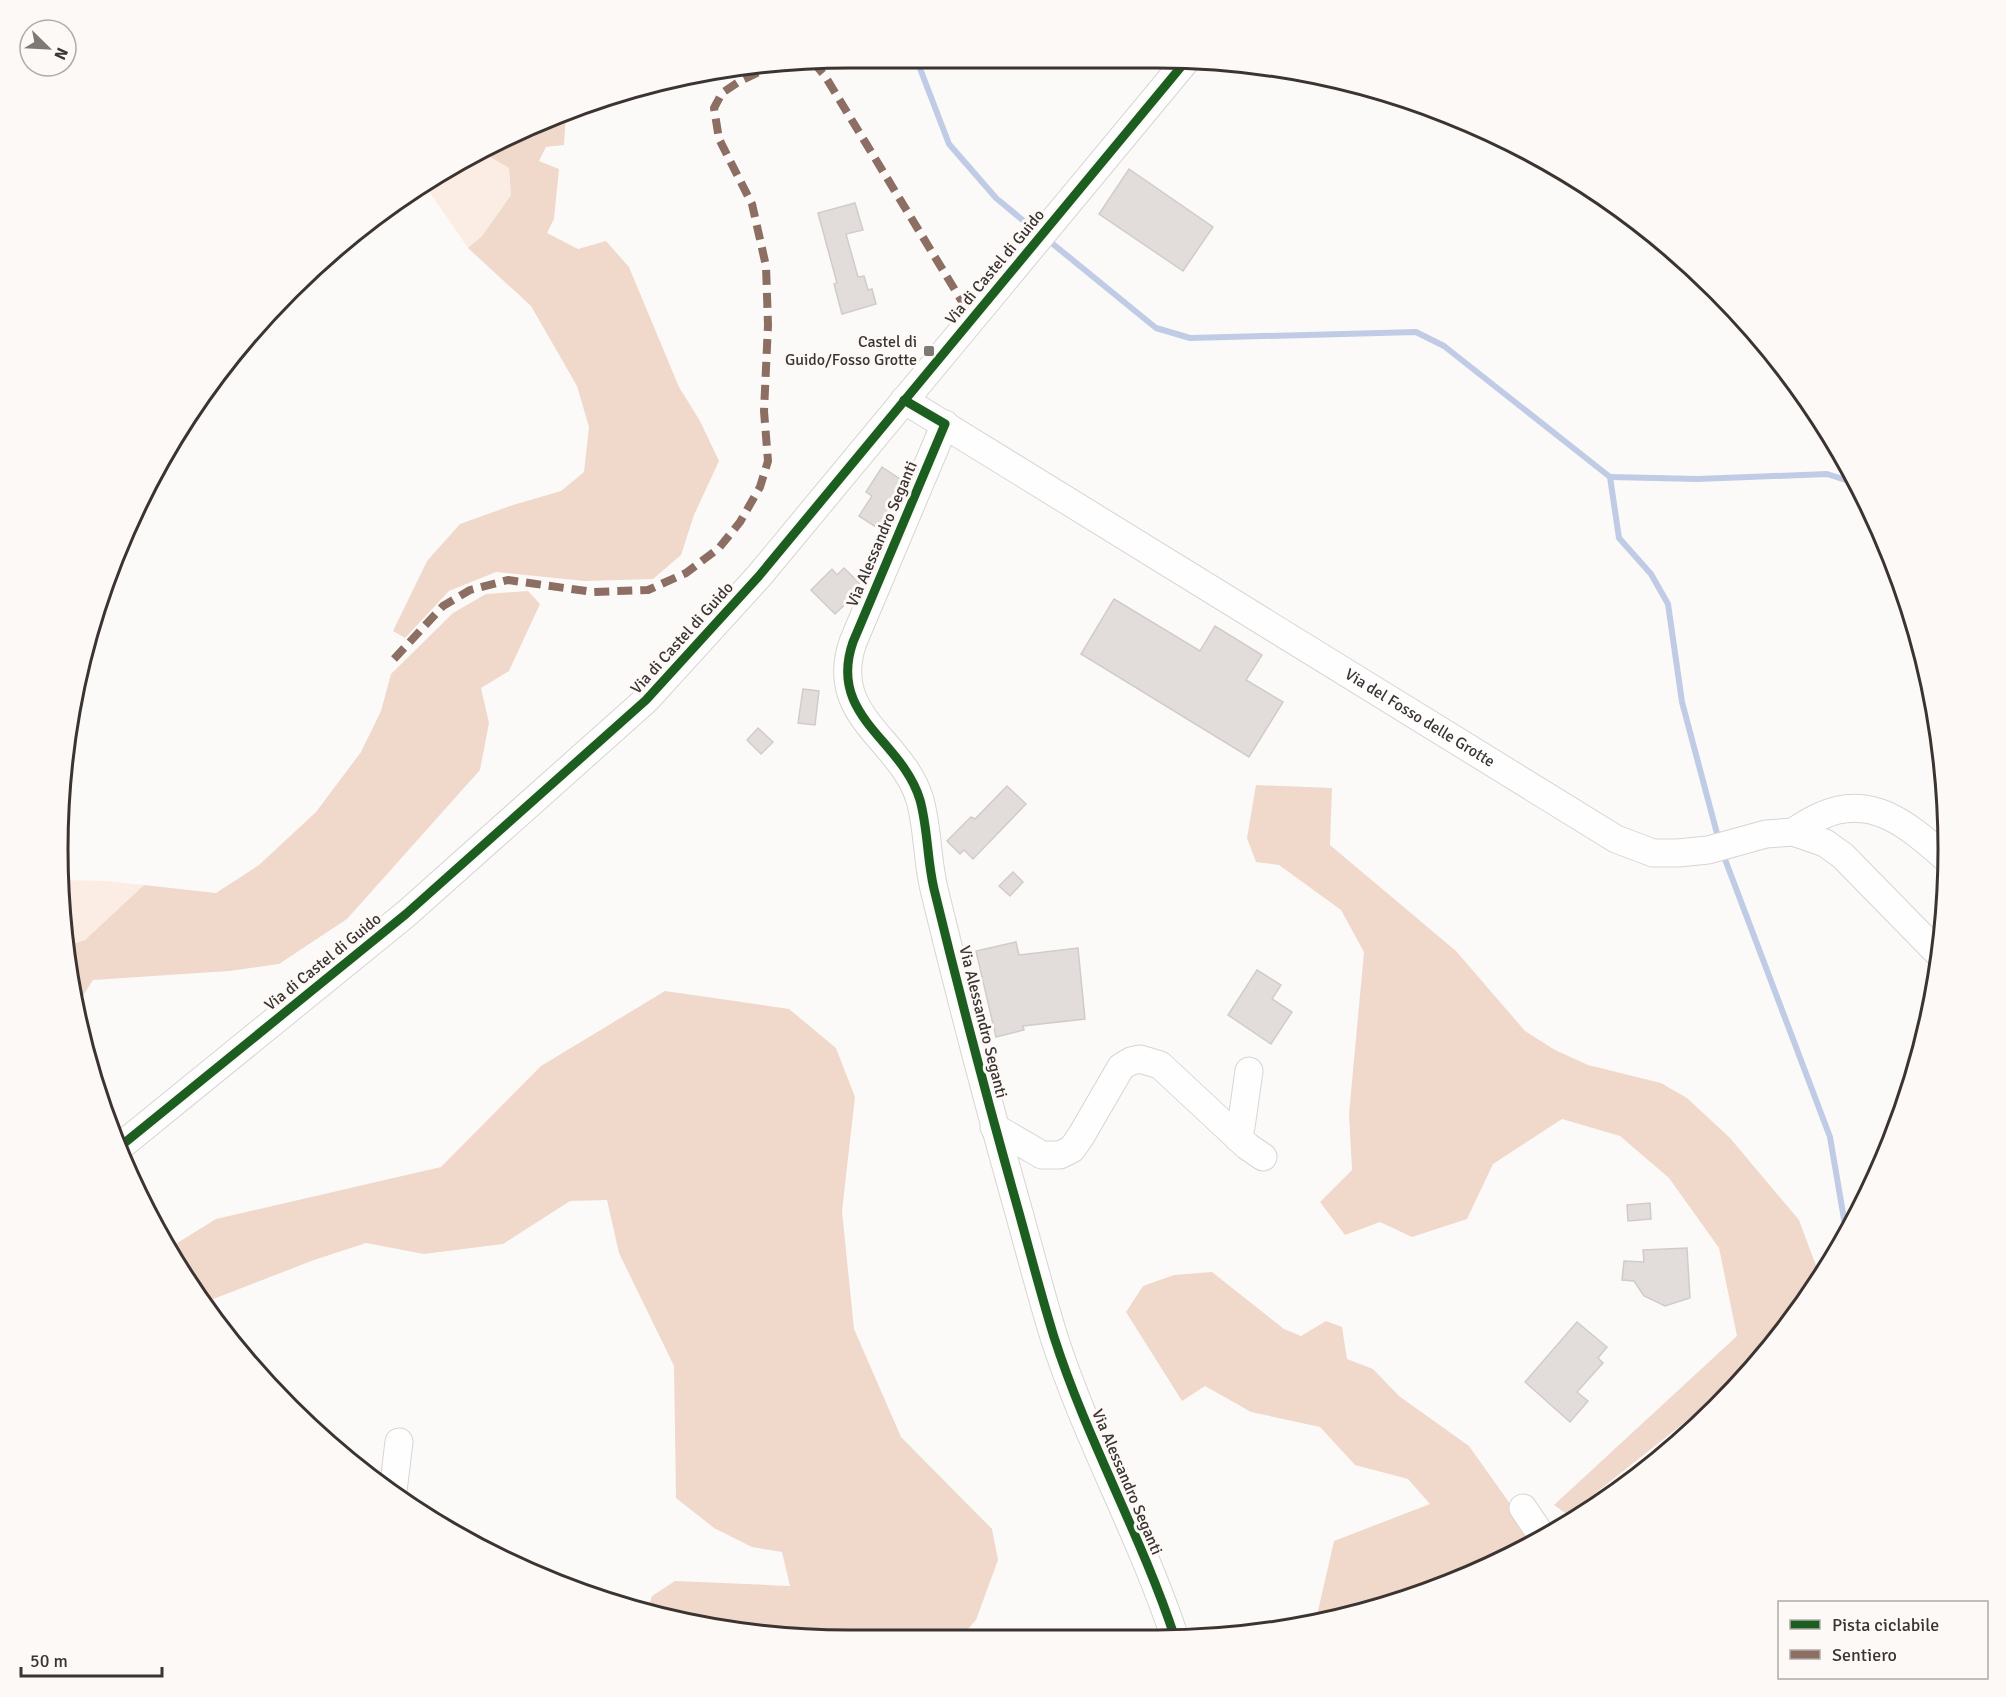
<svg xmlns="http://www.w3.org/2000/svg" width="2006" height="1697" font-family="Signika,sans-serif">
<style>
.green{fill:#fcede4}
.forest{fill:#f0d9ca}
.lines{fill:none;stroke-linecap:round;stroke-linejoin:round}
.stream{stroke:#c0cce6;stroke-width:6}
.building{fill:#e2dddb;stroke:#d1cccb;stroke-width:1.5}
.minor-casing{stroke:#d8d4d1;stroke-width:29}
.minor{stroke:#fffefe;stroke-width:27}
.quiet{stroke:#8d6e63;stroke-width:8;stroke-dasharray:15 8;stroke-linecap:butt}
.cycleway-casing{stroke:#fdf9f7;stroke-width:13}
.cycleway{stroke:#1b5e20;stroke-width:9}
.poi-dot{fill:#7f7976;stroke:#fdf9f7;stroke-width:2}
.labels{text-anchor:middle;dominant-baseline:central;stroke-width:6;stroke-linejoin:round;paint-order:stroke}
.street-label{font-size:16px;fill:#3b3430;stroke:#fdf9f7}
.poi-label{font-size:16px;fill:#3b3430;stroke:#fdf9f7;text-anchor:end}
.rim{fill:none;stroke:#3b3430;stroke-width:3}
</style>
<rect width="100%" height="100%" fill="#fcfaf8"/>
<g class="green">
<path d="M480,151l29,17 2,27 -29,41 -14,12 -42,-61z"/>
<path d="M64,880l43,1 37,4 -59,55 -21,7z"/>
</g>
<g class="forest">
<path d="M566,113l-2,32 -18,2 -7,14 20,8 -5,50 -7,14 31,16 28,-8 23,26 50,120 21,34 19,40 -25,54 -13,40 -28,24 -68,2 -89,-9 -47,19 -44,47 -12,-7 34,-70 33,-37 53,-19 48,-14 23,-19 5,-45 -12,-41 -46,-80 -63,-58 14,-12 29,-41 -2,-27 -29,-17 18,-12z"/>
<path d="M528,591l12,13 -31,67 -28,17 8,35 -9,47 -133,149 -68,45 -50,7 -136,9 -15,24 -14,-57 21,-7 59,-55 72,8 43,-28 57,-53 45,-60 20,-41 10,-37 62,-61 33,-19z"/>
<path d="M1256,785l76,3 -2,57 126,106 69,80 30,19 33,15 73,18 26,15 43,40 69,82 22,59 -6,10 -86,105 -10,1 -151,120 -14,-10 183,-169 -18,-88 -50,-70 -49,-42 -58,-17 -69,45 -26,55 -55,18 -32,-15 -35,13 -25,-33 32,-32 -3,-56 15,-162 -23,-42 -62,-45 -23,-3 -9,-24z"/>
<path d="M665,991l124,18 47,39 19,49 -13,114 12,118 47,108 91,92 6,31 -22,60 -17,19 -163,-1 -148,-29 4,-13 23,-15 115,5 -8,-34 -30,-5 -38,-19 -38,-30 -2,-132 -55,-113 -12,-53 -37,1 -67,43 -79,10 -58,-11 -52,17 -111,43 -12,-14 -22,-41 47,-29 225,-52 100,-101z"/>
<path d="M1212,1272l72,57 17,7 25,-15 16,6 5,32 26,10 26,27 70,50 54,76 11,19 -74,39 -87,26 -4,-3 -19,10 -35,11 19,-83 96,-37 -22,-25 -53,-14 -35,-38 -69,-15 -46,-26 -23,15 -56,-89 17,-26 31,-11z"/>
</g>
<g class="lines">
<g class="stream">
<path d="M916,58l33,86 47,54 41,34"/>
<path d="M1048,240l108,88 34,10 226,-6 28,14 166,131 9,61 32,36 17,30 14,98 37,139"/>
<path d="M1610,477l88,2 129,-5 28,9"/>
<path d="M1723,854l107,283 16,94"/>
</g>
</g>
<g class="building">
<path d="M1129,169l84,58 -30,44 -84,-57z"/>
<path d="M855,203l8,27 -17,4 12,43 6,-1 4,14 4,-1 4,15 -34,10 -8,-30 3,-1 -19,-70z"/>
<path d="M882,467l21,14 -5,9 2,1 -8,18 -13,20 -20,-13 13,-20 -6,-4z"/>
<path d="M844,568l16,16 -3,9 -22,21 -24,-24 21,-21 5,6z"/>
<path d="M1114,599l86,52 15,-25 47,29 -16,25 37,22 -34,55 -168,-103z"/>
<path d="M803,689l16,2 -4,34 -17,-2z"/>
<path d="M758,728l15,14 -12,12 -14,-14z"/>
<path d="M1007,786l19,18 -53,55 -9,-9 -4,4 -13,-13 24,-24 4,2z"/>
<path d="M1013,872l10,10 -13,14 -11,-10z"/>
<path d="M1016,942l3,13 59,-7 7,71 -62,7 1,4 -28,7 -20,-86z"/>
<path d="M1257,970l24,15 -9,14 20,13 -21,32 -43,-29z"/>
<path d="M1650,1203l1,16 -23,2 -1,-16z"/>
<path d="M1687,1248l3,50 -25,8 -21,-10 -10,-15 -12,-1 2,-19 20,1 -1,-12z"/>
<path d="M1577,1322l30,25 -9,11 5,5 -26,29 11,9 -18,21 -45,-40z"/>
</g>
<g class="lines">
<defs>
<g id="minor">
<path id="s1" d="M904,400l712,439 37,14h25l30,-3 58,-16 27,-2 32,11 18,13 96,98"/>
<path d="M945,424l-92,218c-26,75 49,97 67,158 8,29 7,60 14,89 26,107 54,214 84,320 12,43 23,86 36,128 33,103 87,198 121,301"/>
<path d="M1793,832c9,-6 18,-12 28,-16 52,-24 90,12 127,44"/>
<path d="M994,1127l48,28h18l12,-6 9,-13 40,-69 10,-6 9,-2 20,6 87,81 16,11"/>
<path d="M1238,1138l3,-11 8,-56"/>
<path d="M117,1149l289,-235 240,-214 113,-124 426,-514"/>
<path d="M393,1491l6,-49"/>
<path d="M1523,1508l19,28"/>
</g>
</defs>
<use href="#minor" class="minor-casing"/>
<use href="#minor" class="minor"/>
<g class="quiet">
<path d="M813,62l12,14 147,242"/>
<path d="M394,659l49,-53 27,-16 38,-10 85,12 55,-2 38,-17 33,-25 21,-26 20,-35 8,-26 -4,-50 4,-86 -2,-59 -14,-62 -33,-65 -5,-31 8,-15 18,-12 30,-14"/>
</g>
<defs>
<g id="cycleway">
<path d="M904,400l41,24 -92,218c-26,75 49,97 67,158 8,29 7,60 14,89 26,107 54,214 84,320 12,43 23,86 36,128 33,103 87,198 121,301"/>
<path d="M117,1149l289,-235 240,-214 113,-124 426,-514"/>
</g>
</defs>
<use href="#cycleway" class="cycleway-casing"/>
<use href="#cycleway" class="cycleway"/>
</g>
<rect class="poi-dot" x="923" y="345" width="12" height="12" rx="3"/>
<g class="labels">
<g class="street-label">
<text transform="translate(995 267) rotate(-50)">Via di Castel di Guido</text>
<text transform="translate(882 534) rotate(-67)">Via Alessandro Seganti</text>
<text transform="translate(682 638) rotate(-48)">Via di Castel di Guido</text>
<text stroke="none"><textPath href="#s1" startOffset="606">Via del Fosso delle Grotte</textPath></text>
<text transform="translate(323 962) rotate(-39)">Via di Castel di Guido</text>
<text transform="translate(983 1022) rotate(76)">Via Alessandro Seganti</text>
<text transform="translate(1127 1482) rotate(67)">Via Alessandro Seganti</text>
</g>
<g class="poi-label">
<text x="917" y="342">Castel di<tspan x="917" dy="18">Guido/Fosso Grotte</tspan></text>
</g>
</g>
<path d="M0 0H2006V1697H0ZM849 68H1157A781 781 0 0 1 1938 849V849A781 781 0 0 1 1157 1630H849A781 781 0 0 1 68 849V849A781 781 0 0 1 849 68Z" fill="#fdf9f7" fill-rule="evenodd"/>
<path class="rim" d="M849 68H1157A781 781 0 0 1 1938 849V849A781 781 0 0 1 1157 1630H849A781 781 0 0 1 68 849V849A781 781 0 0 1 849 68Z"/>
<rect x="1778" y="1601" width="210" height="78" fill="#fdf9f7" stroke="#afaaa7" stroke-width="1.5"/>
<rect x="1790" y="1620" width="30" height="9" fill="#1b5e20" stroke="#afaaa7" stroke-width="1.5"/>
<text x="1832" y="1631" font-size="18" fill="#3b3430">Pista ciclabile</text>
<rect x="1790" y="1650" width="30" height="9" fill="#8d6e63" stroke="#afaaa7" stroke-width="1.5"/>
<text x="1832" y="1661" font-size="18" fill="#3b3430">Sentiero</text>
<g transform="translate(48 48) rotate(114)"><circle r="28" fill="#fdf9f7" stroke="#afaaa7" stroke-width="1.5"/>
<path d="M0-4.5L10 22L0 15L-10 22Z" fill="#7f7976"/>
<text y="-9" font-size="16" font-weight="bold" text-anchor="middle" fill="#3b3430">N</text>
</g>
<path d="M21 1667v9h141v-9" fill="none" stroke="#3b3430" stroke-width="3"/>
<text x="30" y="1667" font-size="18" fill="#3b3430" stroke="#fdf9f7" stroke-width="4.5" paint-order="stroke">50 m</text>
</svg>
